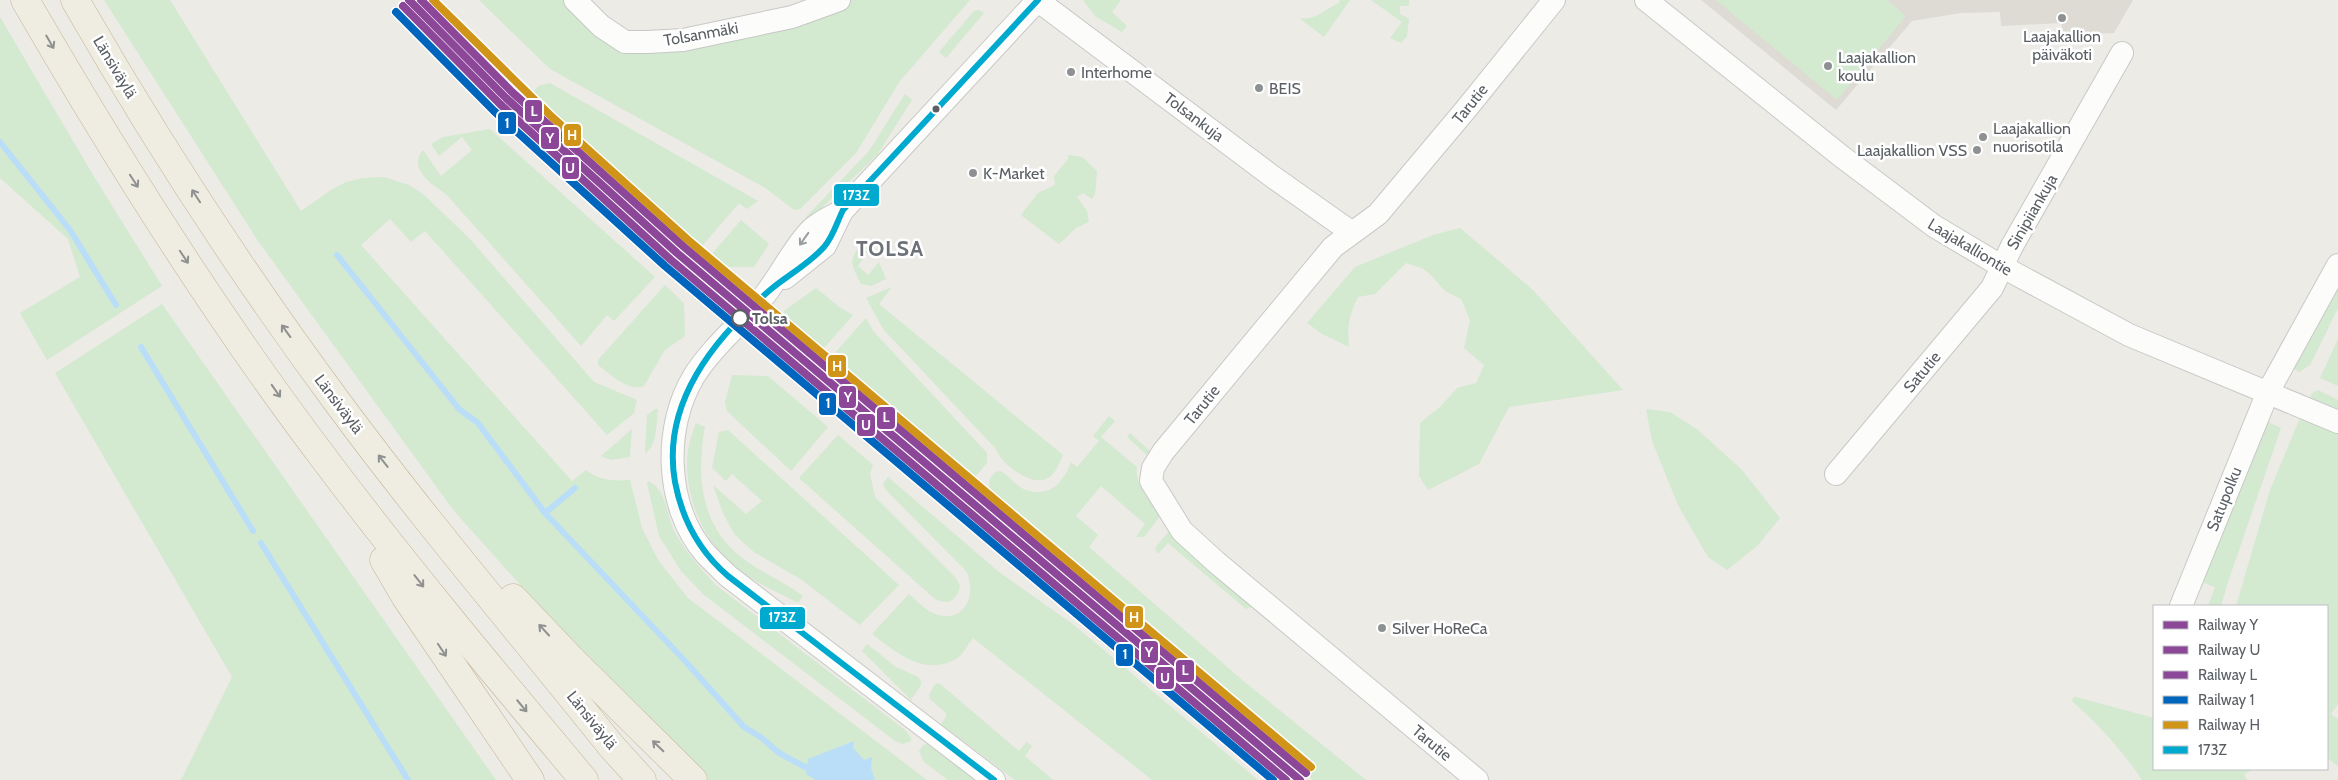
<svg xmlns="http://www.w3.org/2000/svg" width="2338" height="780" font-family="Cabin,sans-serif">
<style>
.education{fill:#dddbd4}
.green{fill:#d3e9d0}
.water{fill:#badef8}
.lines{fill:none;stroke-linecap:round;stroke-linejoin:round}
.stream{stroke:#badef8;stroke-width:6}
.minor-casing{stroke:#c8c8c7;stroke-width:24}
.highway-casing{stroke:#c4b593;stroke-width:29}
.minor{stroke:#fcfcfb;stroke-width:22}
.highway{stroke:#efece1;stroke-width:28}
.bus-1-casing{stroke:#fff;stroke-width:10}
.bus-1{stroke:#00a9ce;stroke-width:6}
.rail-1-casing{stroke:#fff;stroke-width:11}
.rail-2-casing{stroke:#fff;stroke-width:11}
.rail-3-casing{stroke:#fff;stroke-width:11}
.rail-4-casing{stroke:#fff;stroke-width:11}
.rail-5-casing{stroke:#fff;stroke-width:11}
.rail-1{stroke:#8c4799;stroke-width:8}
.rail-2{stroke:#8c4799;stroke-width:8}
.rail-3{stroke:#8c4799;stroke-width:8}
.rail-4{stroke:#0065bd;stroke-width:8}
.rail-5{stroke:#d09419;stroke-width:8}
.oneway{stroke:#8f9190}
.oneway2{stroke:#9b9ea1}
.poi-dot{fill:#8e9192;stroke:#fff;stroke-width:2}
.bus-dot{fill:#5b6065;stroke:#fff;stroke-width:2}
.stop-dot{fill:#fff;stroke:#5b6065;stroke-width:2.5}
.labels{text-anchor:middle;dominant-baseline:central;stroke-width:5;stroke-linejoin:round;paint-order:stroke}
.street-label{font-size:16px;fill:#5b6065;stroke:#fff}
.poi-label{font-size:16px;fill:#5b6065;stroke:#fff;text-anchor:start}
.stop-label{font-size:16px;font-weight:bold;fill:#5b6065;stroke:#fff;text-anchor:start}
.district-label{font-size:21px;font-weight:bold;letter-spacing:1px;fill:#6c7277;stroke:#fff}
.line-badge{stroke:#fff;stroke-width:2}
.badge-label{font-size:14px;text-anchor:middle;font-weight:bold;fill:#fff}
</style>
<rect width="100%" height="100%" fill="#ecebe6"/>
<path class="education" d="M1701,0h432l-19,33 -50,2 -3,-12 -60,3 -1,-14 -39,1 -49,8 -76,89z"/>
<g class="green">
<path d="M104,0h66l131,211 30,-21 15,-8 17,-4 21,-1 25,8 14,9 47,45 124,143 43,18 -3,13 -27,22 -182,-204 -14,11 -21,-23 -29,26 211,236 14,-11c15,11 26,11 44,10l12,48 16,32 30,38 239,182h-218l-108,-105 -147,-164 -196,-270z"/>
<path d="M479,0h90l51,46 222,-46h128l-70,81 -44,72 -56,56 -6,1 -27,-21 -217,-120z"/>
<path d="M1083,0h38l-9,12 15,14 -5,6 -27,-16z"/>
<path d="M1340,0h10l-26,37 -25,-19c18,3 25,-9 40,-15z"/>
<path d="M1371,0h38v6h-9v8l9,5 -2,17 -6,7 -11,-5 12,-16z"/>
<path d="M1716,0h171l19,16 -69,84z"/>
<path d="M979,10l5,3 -38,45 -7,-6 35,-41z"/>
<path d="M0,17l93,158 69,111 -115,74 -27,-47 60,-36 -12,-38 -68,-61z"/>
<path d="M550,83l208,118 -11,8 -8,-6 -37,43 -170,-152 6,-8z"/>
<path d="M905,94l7,6 -35,55 -68,65 -3,-3 63,-66z"/>
<path d="M490,129l165,148 -41,44 -7,-6 -26,31 -135,-152c-13,-9 -39,-25 -23,-44l18,26 31,-26 -10,-13 -23,19 -8,-12 12,-7z"/>
<path d="M1068,155l14,2 15,14 -2,23 -3,5 -9,-6 -6,4 10,14 2,11 -13,6 -17,16 -38,-29 17,-22 17,-8 -1,-9 14,-17z"/>
<path d="M741,220l28,24 -15,23h-27l-15,-13z"/>
<path d="M1460,228l73,62 90,100 -114,17 -30,57 -51,26 -9,-14 1,-53 21,-17 16,-18 19,-5 8,-18 -20,-17 6,-28 -9,-21 -16,-8 -14,-16 -9,-7 -16,-5 -31,31 -17,3c-9,18 -11,30 -9,50l-27,-13 -15,-11 48,-56 78,-32z"/>
<path d="M866,241l5,6 -13,19 10,9 11,-13 7,17 -15,7 -10,-2c-11,-22 -14,-25 5,-43z"/>
<path d="M2338,284v24l-28,57 -11,7 -5,-3 21,-46z"/>
<path d="M665,285l19,18 1,33 -20,14 -21,36c-16,6 -34,-12 -46,-21v-5z"/>
<path d="M892,287l-13,17 184,151c-4,8 -7,18 -15,23 -16,10 -48,-15 -52,-29l-113,-120 -17,-31z"/>
<path d="M816,288l23,19 14,8 -29,33 -40,-34v-3z"/>
<path d="M162,304l334,476h-315l51,-103 -177,-304z"/>
<path d="M866,318l7,13 114,122v10l-12,14 -142,-122z"/>
<path d="M2338,339v47l-18,-8z"/>
<path d="M732,375l36,1 60,51 -37,44 -64,-60 -2,-9z"/>
<path d="M2318,390l20,10v11l-28,-12 2,-6z"/>
<path d="M655,409h3c-2,15 0,35 -13,45l2,-39z"/>
<path d="M1646,409l24,3 28,18 44,40 38,48 -23,28 -30,24 -19,-13 -30,-52 -26,-64z"/>
<path d="M1109,416l6,5 -14,16 36,30c-3,18 14,34 24,48l-17,22h-8l9,-13 -44,-38 -25,30 22,19 -9,12 152,132 125,101h-53l-136,-119 -83,-67 -67,-73 -38,-32 1,-11 5,-6 6,-1c8,5 16,16 25,19 24,8 38,-8 45,-28l6,5 22,-26 -6,-5z"/>
<path d="M2300,418l38,15v271l-7,10 7,5v47l-11,-8v-152h-91l34,-116z"/>
<path d="M2268,422l13,6 -53,154 -7,24h-13l7,-19 -15,-6z"/>
<path d="M696,423l9,4c-9,47 -5,98 36,130 19,15 42,24 62,39l-5,7c-17,-9 -35,-17 -51,-27 -37,-23 -60,-69 -60,-112 0,-14 4,-28 9,-41z"/>
<path d="M632,429l-2,28 -19,3 -10,-4z"/>
<path d="M728,430l171,155 -39,40 -58,-45 -48,-28 -20,-18 -11,-21 -10,-28 33,29 16,-13 -30,-27 -6,7 -14,-13 7,-36z"/>
<path d="M1130,433l21,19 -3,4 -21,-19z"/>
<path d="M838,435l35,30 -3,9 5,23 81,81 4,8c-3,14 -11,20 -25,13l-136,-121z"/>
<path d="M888,477l111,95 75,53 184,155h-106l-179,-142c-5,6 -10,17 -17,21 -32,18 -60,-7 -84,-25l37,-40c8,7 18,18 29,21 28,7 39,-22 28,-44l-80,-81 -3,-6z"/>
<path d="M648,481c21,10 17,35 28,53 11,20 25,35 41,52l188,144 6,8v3l-8,3 -8,-3 -191,-146 -23,-24 -22,-35 -12,-53z"/>
<path d="M1171,529l82,77 -7,3 -78,-66 -10,11 -3,-6z"/>
<path d="M867,644l29,23 22,10 3,4v4l-10,15 -49,-49z"/>
<path d="M939,683l80,68 8,-9 5,4 -7,10 28,24h-38l-74,-56 5,-7v-4l-16,-14 -1,-4 6,-11z"/>
<path d="M2076,697l78,21v51h100l-10,5 3,6h-105c-20,-30 -43,-55 -70,-79l1,-4z"/>
<path d="M927,744l49,36h-28l-24,-18 -5,-11 4,-6z"/>
</g>
<path class="water" d="M854,741l-1,7 11,12 8,-3 -1,11 4,12h-59l-10,-6 2,-15z"/>
<g class="lines">
<g class="stream">
<path d="M0,142l70,88 46,75"/>
<path d="M337,255l122,154 19,14 67,90 140,148 59,66 18,11 17,15 26,14"/>
<path d="M141,347l112,184"/>
<path d="M545,513l30,-25"/>
<path d="M261,543l147,237"/>
</g>
<defs>
<g id="minor">
<path d="M575,0l26,26 24,16h23l35,-2 109,-23 47,-17"/>
<path d="M1037,0l236,177 78,55"/>
<path d="M1646,0l195,156 93,70 67,40 128,69 209,87"/>
<path d="M785,278l40,-32 17,-35"/>
<path d="M1836,474l156,-186 20,-42 110,-193"/>
<path d="M2181,606l87,-214 70,-127"/>
<path d="M994,780l-266,-204c-8,-8 -17,-16 -24,-24 -39,-47 -41,-125 -10,-176 19,-30 48,-53 70,-80 16,-20 27,-44 44,-63 8,-10 24,-16 35,-23l195,-210"/>
<path d="M1477,780l-261,-218 -34,-31 -31,-50 2,-13 10,-16 170,-205 45,-33 89,-106 87,-108"/>
</g>
<g id="highway">
<path d="M25,0c92,159 190,315 301,461 82,109 170,214 258,319"/>
<path d="M75,0c79,138 168,275 263,403 87,118 183,230 274,344l30,33"/>
<path d="M384,560l21,36 125,184"/>
<path d="M513,598l56,59 124,123"/>
</g>
</defs>
<use href="#minor" class="minor-casing"/>
<use href="#highway" class="highway-casing"/>
<use href="#minor" class="minor"/>
<use href="#highway" class="highway"/>
<defs>
<path id="bus-1" d="M994,780l-266,-204c-29,-25 -46,-57 -53,-94 -14,-79 39,-143 95,-192 18,-15 39,-26 54,-43 9,-10 13,-25 19,-37l195,-210"/>
</defs>
<use href="#bus-1" class="bus-1-casing"/>
<use href="#bus-1" class="bus-1"/>
<defs>
<path id="rail-1" d="M409,0l97,98 171,155 623,527"/>
<path id="rail-2" d="M403,6l97,98 171,156 615,520"/>
<path id="rail-3" d="M421,0l91,92 171,154 623,527"/>
<path id="rail-4" d="M396,12l98,99 171,155 608,514"/>
<path id="rail-5" d="M433,0l119,117 136,123 623,527"/>
</defs>
<use href="#rail-1" class="rail-1-casing"/>
<use href="#rail-2" class="rail-2-casing"/>
<use href="#rail-3" class="rail-3-casing"/>
<use href="#rail-4" class="rail-4-casing"/>
<use href="#rail-5" class="rail-5-casing"/>
<use href="#rail-1" class="rail-1"/>
<use href="#rail-2" class="rail-2"/>
<use href="#rail-3" class="rail-3"/>
<use href="#rail-4" class="rail-4"/>
<use href="#rail-5" class="rail-5"/>
</g>
<defs><path id="oneway-shaft" d="M-6 0H5M1.5-3L5.5 0L1.5 3" fill="none" stroke-width="1.6" stroke-linecap="round" stroke-linejoin="round" transform="scale(1.25)"/></defs>
<g class="oneway">
<use href="#oneway-shaft" transform="translate(50 42) rotate(60)"/>
<use href="#oneway-shaft" transform="translate(134 181) rotate(57)"/>
<use href="#oneway-shaft" transform="translate(196 196) rotate(-123)"/>
<use href="#oneway-shaft" transform="translate(184 257) rotate(56)"/>
<use href="#oneway-shaft" transform="translate(286 331) rotate(-126)"/>
<use href="#oneway-shaft" transform="translate(276 391) rotate(55)"/>
<use href="#oneway-shaft" transform="translate(383 461) rotate(-128)"/>
<use href="#oneway-shaft" transform="translate(419 581) rotate(52)"/>
<use href="#oneway-shaft" transform="translate(544 630) rotate(-133)"/>
<use href="#oneway-shaft" transform="translate(442 650) rotate(56)"/>
<use href="#oneway-shaft" transform="translate(522 706) rotate(50)"/>
<use href="#oneway-shaft" transform="translate(658 746) rotate(-136)"/>
</g>
<use class="oneway2" href="#oneway-shaft" transform="translate(804 239) rotate(125)"/>
<g class="poi-dot">
<circle cx="2062" cy="18" r="5"/>
<circle cx="1828" cy="66" r="5"/>
<circle cx="1071" cy="72" r="5"/>
<circle cx="1259" cy="88" r="5"/>
<circle cx="1983" cy="137" r="5"/>
<circle cx="1977" cy="150" r="5"/>
<circle cx="973" cy="173" r="5"/>
<circle cx="1382" cy="628" r="5"/>
</g>
<circle class="bus-dot" cx="936" cy="109" r="4.5"/>
<circle class="stop-dot" cx="740" cy="318" r="8"/>
<g class="labels">
<g class="street-label">
<text transform="translate(701 34) rotate(-10)">Tolsanmäki</text>
<text transform="translate(115 67) rotate(59)">Länsiväylä</text>
<text transform="translate(1470 104) rotate(-51)">Tarutie</text>
<text transform="translate(1194 117) rotate(37)">Tolsankuja</text>
<text transform="translate(2032 212) rotate(-60)">Sinipiiankuja</text>
<text transform="translate(1970 247) rotate(31)">Laajakalliontie</text>
<text transform="translate(1922 372) rotate(-50)">Satutie</text>
<text transform="translate(339 404) rotate(53)">Länsiväylä</text>
<text transform="translate(1202 405) rotate(-51)">Tarutie</text>
<text transform="translate(2224 499) rotate(-68)">Satupolku</text>
<text transform="translate(592 720) rotate(51)">Länsiväylä</text>
<text transform="translate(1432 743) rotate(40)">Tarutie</text>
</g>
<g class="poi-label">
<text x="2062" y="36" text-anchor="middle">Laajakallion<tspan x="2062" dy="18">päiväkoti</tspan></text>
<text x="1838" y="57">Laajakallion<tspan x="1838" dy="18">koulu</tspan></text>
<text x="1081" y="72">Interhome</text>
<text x="1269" y="88">BEIS</text>
<text x="1993" y="128">Laajakallion<tspan x="1993" dy="18">nuorisotila</tspan></text>
<text x="1967" y="150" text-anchor="end">Laajakallion VSS</text>
<text x="983" y="173">K-Market</text>
<text x="1392" y="628">Silver HoReCa</text>
</g>
<g class="stop-label">
<text x="752" y="318">Tolsa</text>
</g>
<g class="district-label">
<text x="890" y="248">TOLSA</text>
</g>
</g>
<g class="line-badge">
<rect x="524" y="99" width="19" height="24" rx="5" fill="#8c4799"/>
<rect x="497" y="111" width="20" height="24" rx="5" fill="#0065bd"/>
<rect x="563" y="123" width="19" height="24" rx="5" fill="#d09419"/>
<rect x="540" y="126" width="20" height="24" rx="5" fill="#8c4799"/>
<rect x="561" y="156" width="19" height="24" rx="5" fill="#8c4799"/>
<rect x="833" y="183" width="47" height="24" rx="5" fill="#00a9ce"/>
<rect x="827" y="354" width="20" height="24" rx="5" fill="#d09419"/>
<rect x="838" y="385" width="19" height="24" rx="5" fill="#8c4799"/>
<rect x="818" y="392" width="19" height="24" rx="5" fill="#0065bd"/>
<rect x="876" y="406" width="20" height="24" rx="5" fill="#8c4799"/>
<rect x="856" y="413" width="20" height="24" rx="5" fill="#8c4799"/>
<rect x="1124" y="605" width="20" height="24" rx="5" fill="#d09419"/>
<rect x="759" y="606" width="47" height="24" rx="5" fill="#00a9ce"/>
<rect x="1140" y="640" width="19" height="24" rx="5" fill="#8c4799"/>
<rect x="1115" y="643" width="19" height="24" rx="5" fill="#0065bd"/>
<rect x="1175" y="659" width="20" height="24" rx="5" fill="#8c4799"/>
<rect x="1155" y="666" width="20" height="24" rx="5" fill="#8c4799"/>
</g>
<g class="badge-label">
<text x="534" y="116">L</text>
<text x="507" y="128">1</text>
<text x="572" y="140">H</text>
<text x="550" y="143">Y</text>
<text x="570" y="173">U</text>
<text x="856" y="200">173Z</text>
<text x="837" y="371">H</text>
<text x="848" y="402">Y</text>
<text x="828" y="408">1</text>
<text x="886" y="422">L</text>
<text x="866" y="430">U</text>
<text x="1134" y="622">H</text>
<text x="782" y="622">173Z</text>
<text x="1149" y="657">Y</text>
<text x="1125" y="659">1</text>
<text x="1185" y="675">L</text>
<text x="1165" y="683">U</text>
</g>
<rect x="2153" y="605" width="175" height="165" fill="#ffffff" stroke="#bdbfc1"/>
<rect x="2163" y="621" width="25" height="8" fill="#8c4799" stroke="#bdbfc1"/>
<text x="2198" y="630" font-size="15" fill="#5b6065">Railway Y</text>
<rect x="2163" y="646" width="25" height="8" fill="#8c4799" stroke="#bdbfc1"/>
<text x="2198" y="655" font-size="15" fill="#5b6065">Railway U</text>
<rect x="2163" y="671" width="25" height="8" fill="#8c4799" stroke="#bdbfc1"/>
<text x="2198" y="680" font-size="15" fill="#5b6065">Railway L</text>
<rect x="2163" y="696" width="25" height="8" fill="#0065bd" stroke="#bdbfc1"/>
<text x="2198" y="705" font-size="15" fill="#5b6065">Railway 1</text>
<rect x="2163" y="721" width="25" height="8" fill="#d09419" stroke="#bdbfc1"/>
<text x="2198" y="730" font-size="15" fill="#5b6065">Railway H</text>
<rect x="2163" y="746" width="25" height="8" fill="#00a9ce" stroke="#bdbfc1"/>
<text x="2198" y="755" font-size="15" fill="#5b6065">173Z</text>
</svg>
